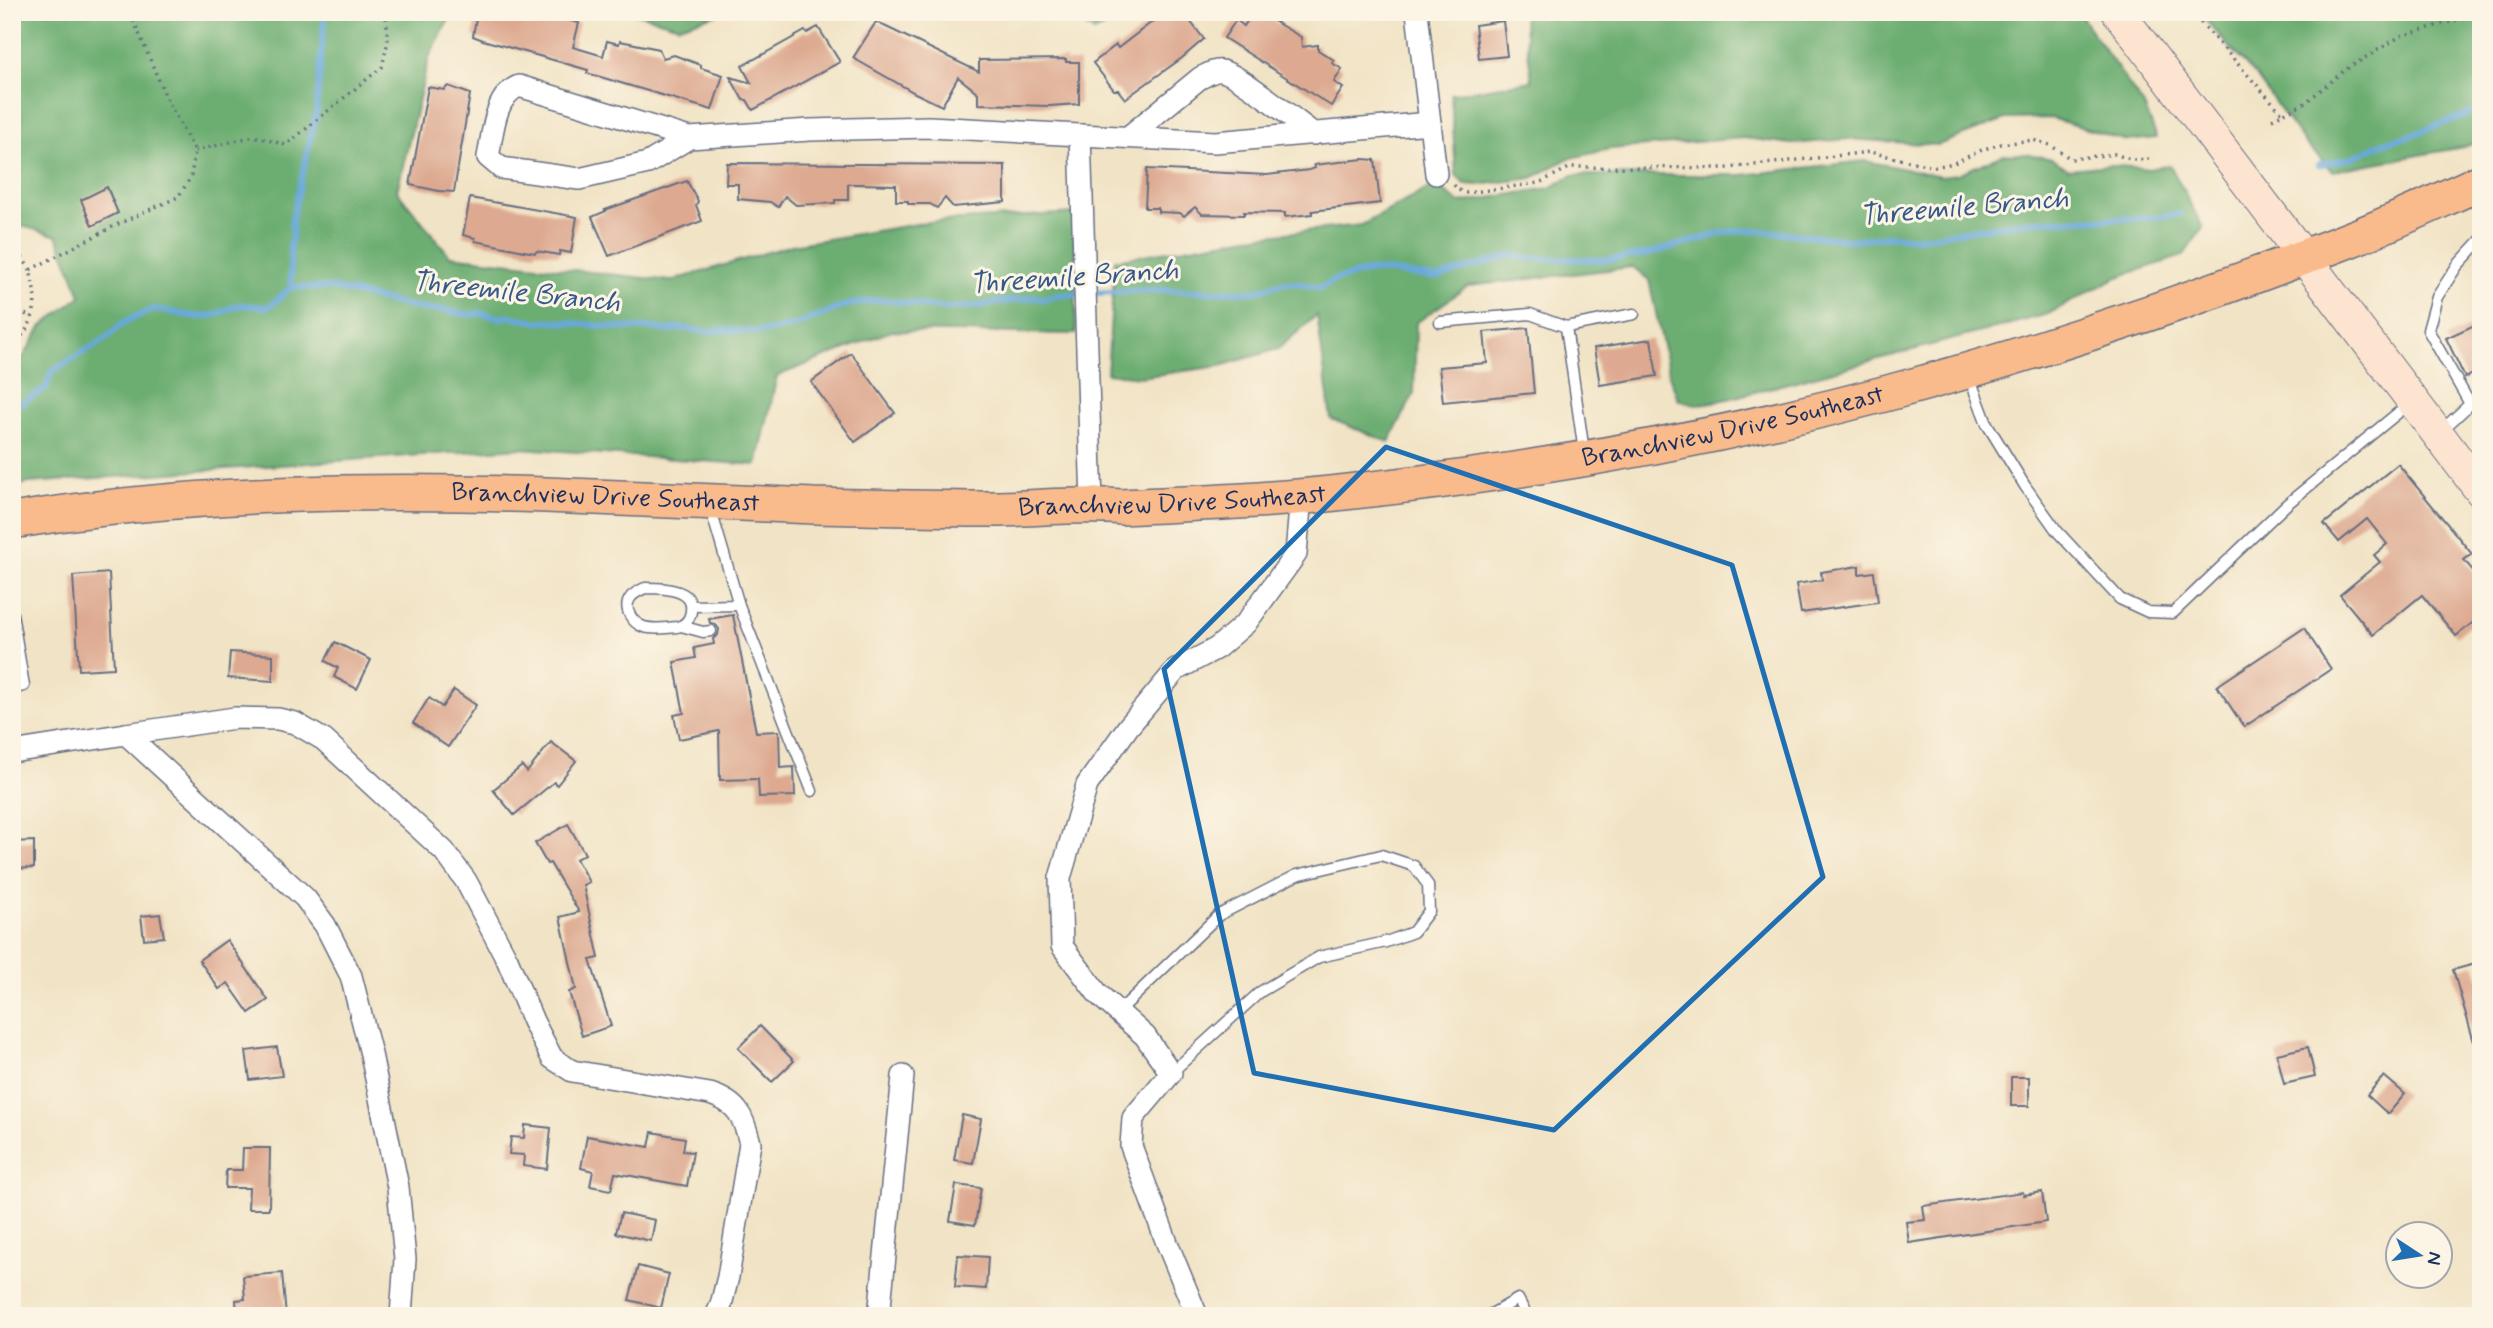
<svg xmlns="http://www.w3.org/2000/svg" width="2493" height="1328" font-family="Mynerve,sans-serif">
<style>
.forest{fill:#6cad71;stroke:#446e68;stroke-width:2}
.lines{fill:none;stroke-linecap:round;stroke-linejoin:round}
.stream{stroke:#68a8db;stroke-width:6}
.building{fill:#dda990}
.service-casing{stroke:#666e82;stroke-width:13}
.minor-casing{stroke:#666e82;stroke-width:24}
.secondary-casing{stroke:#666e82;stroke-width:34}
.primary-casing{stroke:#666e82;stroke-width:38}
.path{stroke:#666e82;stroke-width:3.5;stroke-dasharray:2 5;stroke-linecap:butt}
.service{stroke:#fff;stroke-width:10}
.minor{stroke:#fff;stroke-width:21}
.secondary{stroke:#fde4d1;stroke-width:32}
.primary{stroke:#fabb8c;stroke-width:35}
.marked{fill:none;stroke:#1f6fb2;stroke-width:5;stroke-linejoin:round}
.labels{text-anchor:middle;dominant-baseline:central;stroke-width:6;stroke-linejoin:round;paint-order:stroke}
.street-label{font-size:26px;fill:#1b2f5e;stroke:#fcf5e5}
.water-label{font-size:28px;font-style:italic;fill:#36598a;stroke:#fcf5e5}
</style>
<rect width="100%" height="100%" fill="#fcf5e5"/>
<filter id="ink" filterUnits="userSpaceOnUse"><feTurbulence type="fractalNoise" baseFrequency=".0143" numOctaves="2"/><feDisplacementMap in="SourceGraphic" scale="14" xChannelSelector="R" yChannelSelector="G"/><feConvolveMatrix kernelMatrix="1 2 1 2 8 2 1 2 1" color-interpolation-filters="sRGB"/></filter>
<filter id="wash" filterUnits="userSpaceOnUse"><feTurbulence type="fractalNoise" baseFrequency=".00686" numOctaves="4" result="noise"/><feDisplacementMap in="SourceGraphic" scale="28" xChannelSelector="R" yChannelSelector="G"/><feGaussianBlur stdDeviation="1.57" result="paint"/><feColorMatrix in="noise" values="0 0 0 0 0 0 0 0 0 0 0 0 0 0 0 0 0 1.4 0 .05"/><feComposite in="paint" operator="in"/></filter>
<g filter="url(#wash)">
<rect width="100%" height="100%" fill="#f1e3c5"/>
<g class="forest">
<path d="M12,12h441l-24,45 -32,134 53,65 221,25 121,-36 137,-23 146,-9 1,121 -185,-3 -114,45 -20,89 -237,-17 -492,35 -16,4v-122l9,-4 21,-35 39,-30 -24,-60 -45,-13z"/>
<path d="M632,12h92l-45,14z"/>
<path d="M1069,12h66l-41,20z"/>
<path d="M1523,12h555l66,94 13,32 -30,3 -76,-23 -46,1 -67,26 -90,-6 -56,5 -48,-6 -134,11 -43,10 -35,19 -54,7 -14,-1 -8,-9 -5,-81 81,-13z"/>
<path d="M2198,12h283v129l-18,6 -131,24 -28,-29 -49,-67z"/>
<path d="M2028,154l24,5 17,10 42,-4 38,4 21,-4 33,63 -20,28 -68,22 -67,36 -320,85 -32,6 -18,-6 -8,-21 -21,-98 -16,-13 -165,19 -52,37 -2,71 -25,48 -58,-23 -14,-104 -39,34 -58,17 -80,11 -33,-4 8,-113 134,-23 113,-12 67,-37 12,1 19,14 90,-15 23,-13h169l123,-14 76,15 17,-2 45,-19z"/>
</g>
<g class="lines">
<g class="stream">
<path d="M2319,165l32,-7 34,-16 24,-6 72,-27"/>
<path d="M291,287l-1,-41 3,-14 -2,-8 25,-110 9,-102"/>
<path d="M12,409l34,-21 5,-16 54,-33 19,-17 30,-13 44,8 16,-2 25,-10 30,2 22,-20 43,1 88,21 21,1 27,5 9,-2 22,5 8,-2 29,6 13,-1 70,7h32l17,3 6,-3 34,4 8,-2 46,2 32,-7 50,-20 24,-4 15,-1 56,8 30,-1 64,-10 7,2 16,-4 93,-5 100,2 32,-9h15l22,5 17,-9 33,-8h15l52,7 74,-23 14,3 80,2 42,-6 79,-22 27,-2 98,10 37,-4 28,2 117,-17 113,-3 34,-4"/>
</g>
</g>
<g id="blocks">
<g class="building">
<path d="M477,12h79l12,4 -1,4 12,3 -6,24 30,9 4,-15 12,3 1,-3 39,8 4,9 11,-3 27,10v3l22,7 -11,35 -125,-37 1,-3 -105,-30 -10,-4z"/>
<path d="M1165,12h18l21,27 -22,19 -57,41 -7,-9h-4l-21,-27 23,-18 2,3z"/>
<path d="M1253,12l11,7 1,-3 36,21 1,10 16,-2v5l16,10 -2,3 10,6 -8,13 9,6 -12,18 -107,-68 12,-18 8,6z"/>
<path d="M1503,21l4,35 -28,3 -4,-34z"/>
<path d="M876,22l103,50v-12l87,-1v3h13v42l-30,2 -71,-2v-11l-20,-16 -16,29 -27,-13 -62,-35z"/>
<path d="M818,27l22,35 -87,48 -6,-10h-4l-13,-23 21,6 -9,-17 63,-35 2,2z"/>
<path d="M448,86l22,8 -16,98 -15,-1 -29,-6 18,-98 16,3z"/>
<path d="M1363,159l12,1 5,43 -68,8v3l-27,3v-4l-41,-1v3l-42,-1 -7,-7 -11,9 -4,-3 -22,-1v-4h-13l2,-39 120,6 42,-5 6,-2 -1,-3z"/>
<path d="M727,163l278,2v37l-52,5 -8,-9 -8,10 -7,-4h-22v-3h-12v-16l-38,-1h-10v16h-13v3l-39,2 -11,-9 -7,11 -8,-5 -32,-3v-15h-12z"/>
<path d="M687,181l11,20 -2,4 6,16 -93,35 -17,-39 14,-6 -1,-1z"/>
<path d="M107,187l11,26 -26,13 -11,-26z"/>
<path d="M470,198l107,19 -6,36 -11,-2 -1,4 -22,-4 -2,2 -11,-2 -49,-10v-3l-12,-3z"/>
<path d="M2481,322v48l-16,8 -19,-40z"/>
<path d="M1528,328l6,65 -91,9 -4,-35 48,-4 -3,-31z"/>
<path d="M1651,339l6,37 -57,9 -6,-37z"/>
<path d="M851,353l44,60 -40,29 -44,-60z"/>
<path d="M2398,464l74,90 -8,6 17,20v36l-25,20 -34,-41 -49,40 -33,-40 40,-33 -6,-7 13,-11 -20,-25 -28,23 -15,-18z"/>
<path d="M1859,566v8l15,-2 4,30 -77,11 -5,-29 26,-4 -1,-8z"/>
<path d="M109,573l5,95 -35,2 -6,-94z"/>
<path d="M733,615l23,117 23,-1 1,37 14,-1 1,29 -36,1 -1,-18 -38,1 -1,-49 -40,8 -5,-24 10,-2 -10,-51 22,-4 -2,-10 20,-4 -1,-5 5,-4 1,-6 -4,-5 -5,-1 -1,-4z"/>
<path d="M2304,628l27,41 -87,58 -27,-41z"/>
<path d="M335,642l36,18 -14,29 -23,-12 4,-9 -13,-7z"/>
<path d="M230,652l43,3v26l-45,-3z"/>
<path d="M454,690l22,15 -28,42 -35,-24 16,-25 13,9z"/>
<path d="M551,742l25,19 -19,24 -3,-3 -40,33 -21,-25 29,-24 5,6z"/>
<path d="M568,824l17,30 -9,5 13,23 -6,3 16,73 -9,2 21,66 -29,10 -13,-44 7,-3 -16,-72 19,-5 -29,-49 -3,1 -12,-21z"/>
<path d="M34,841v27l-22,1v-27z"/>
<path d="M160,914l4,23 -20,2 -3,-23z"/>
<path d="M227,940l41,60 -19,13 -21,-30 -9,6 -20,-29z"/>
<path d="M2475,964l6,18v67h-5l-23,-79z"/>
<path d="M760,1026l34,35 -22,21 -34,-34z"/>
<path d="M277,1047l5,29 -32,4 -4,-29z"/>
<path d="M2308,1047l7,30 -31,7 -7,-30z"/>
<path d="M2384,1076l21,18 -17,20 -21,-19z"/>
<rect x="2011" y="1077" width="18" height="29"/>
<path d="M962,1115l19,4 -8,44 -19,-3z"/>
<path d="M525,1125l26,3 -4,41 -24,-3 1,-11 -15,-1 2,-17 13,1z"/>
<path d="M652,1132l33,6 -2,13 10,1 -6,34 -72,-13 -4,17 -21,-4 3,-15 -12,-3 6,-32 62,11z"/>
<path d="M243,1148h27l-1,61h-21l1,-21h-24l1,-18h16z"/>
<path d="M956,1185l25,3 -6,37 -25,-4z"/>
<path d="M2023,1192l1,3 18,-3 4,30 -137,21 -3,-21 19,-2 -2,-14z"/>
<path d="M621,1213l34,7 -4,21 -35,-8z"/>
<path d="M958,1255l30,2 -2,32 -31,-2z"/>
<path d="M638,1266l31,8 -8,34 -32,-8z"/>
<path d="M282,1273l4,43h-49l-1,-16 9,-1 -2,-23z"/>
</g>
</g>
</g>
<g filter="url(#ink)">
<use href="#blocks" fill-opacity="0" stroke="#666e82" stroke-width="2"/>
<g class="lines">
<defs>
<g id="service">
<path d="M1440,322l90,-8 36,13 68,-13"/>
<path d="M1566,327l18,125"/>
<path d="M1969,376l18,48 38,62 32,45 63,68 28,13 25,1 114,-109 123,-101"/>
<path d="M2441,431l29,-27 -42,-74 9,-33 20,-31 24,-26"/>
<path d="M710,507l29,98 73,186"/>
<path d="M645,588c12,0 27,0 38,6 14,8 9,30 -6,33 -11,1 -23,3 -33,0 -12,-4 -22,-19 -13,-30 3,-4 10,-7 14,-9z"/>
<path d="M692,606l47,-1"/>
<path d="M12,613l12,73 -12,3"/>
<path d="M681,626l22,6 8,-1"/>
<path d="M1118,1012l101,-97 78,-40 84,-20 33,11 14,19 1,26 -16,21 -27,10 -67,15 -59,35 -89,81"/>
<path d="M1488,1316l30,-17 9,17"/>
</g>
<g id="minor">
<path d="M1417,12l19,162"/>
<path d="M1080,135l12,369"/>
<path d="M1128,137l72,-59c7,-3 14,-8 21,-7 17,2 76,51 93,63"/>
<path d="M689,138l-170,-52c-25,10 -26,47 -31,71l13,11 78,11 69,-16 41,-25 121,-8 119,-3 286,15 215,-19"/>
<path d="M126,734l109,-16 43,1 17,4 29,17 120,111 22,30 41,78 26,62 19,37 20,13 138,23c28,9 33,22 40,49l-22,134 -7,28 -5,11"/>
<path d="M12,752l114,-18 179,164 20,27 26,51 20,78 27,133 7,72 -4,57"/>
<path d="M879,1316l24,-240"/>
<path d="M1197,1316l-30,-73 -36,-97 2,-28 38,-45 -26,-37 -47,-42 -36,-48 -2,-68 27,-93 41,-58 48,-57 41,-22 29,-25 50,-69 5,-58"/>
</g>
<path id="secondary" d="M2118,12l363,479"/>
<g id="primary">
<path id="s1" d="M12,521c174,-29 358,-32 534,-26 90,3 179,8 268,11 59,1 119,3 178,3 43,0 86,-6 129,-2 75,-4 151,-6 225,-15 182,-20 365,-52 542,-99 157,-42 312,-95 463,-154 44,-17 87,-38 130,-57"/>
</g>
</defs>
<use href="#service" class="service-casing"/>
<use href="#minor" class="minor-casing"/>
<use href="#secondary" class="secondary-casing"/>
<use href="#primary" class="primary-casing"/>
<g class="path">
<path d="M2191,12l92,102"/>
<path d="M2272,119l33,-16 40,-33 56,-34 80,-23"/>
<path d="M195,151l59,-15 32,9 96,-78 6,-26 -2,-29"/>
<path d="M1454,185l4,5 9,3 72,-10 32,-16 157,1 142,-16 64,15 20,-4 30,-14 17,-5 32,-4 17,5 21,14 43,-5 19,6 16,-1"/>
<path d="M12,247l9,8 9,15"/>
<path d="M12,309l20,8"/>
<path d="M12,346c26,-24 26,-43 18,-76l90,-47 58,-26 13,-20 4,-26 -27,-49 -38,-90"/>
</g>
<use href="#service" class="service"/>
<use href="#minor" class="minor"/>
<use href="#secondary" class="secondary"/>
<use href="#primary" class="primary"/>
</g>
</g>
<path class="marked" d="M1386,447l346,118 91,312 -269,253 -300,-57 -90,-404z"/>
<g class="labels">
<g class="street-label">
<text stroke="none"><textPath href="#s1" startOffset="1729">Branchview Drive Southeast</textPath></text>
<text stroke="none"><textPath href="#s1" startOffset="595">Branchview Drive Southeast</textPath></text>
<text stroke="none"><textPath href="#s1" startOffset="1162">Branchview Drive Southeast</textPath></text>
</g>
<g class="water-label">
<text transform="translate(1964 208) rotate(-5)">Threemile Branch</text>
<text transform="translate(1074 278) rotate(-4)">Threemile Branch</text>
<text transform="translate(516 293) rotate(6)">Threemile Branch</text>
</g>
</g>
<rect width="2493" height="1328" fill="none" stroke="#fcf5e5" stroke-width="42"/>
<g transform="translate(2419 1255) rotate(102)"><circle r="33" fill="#fcf5e5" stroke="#a2a6af" stroke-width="2"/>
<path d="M0-5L12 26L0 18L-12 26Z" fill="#1f6fb2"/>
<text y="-10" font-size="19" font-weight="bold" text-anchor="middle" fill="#1b2f5e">N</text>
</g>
</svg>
